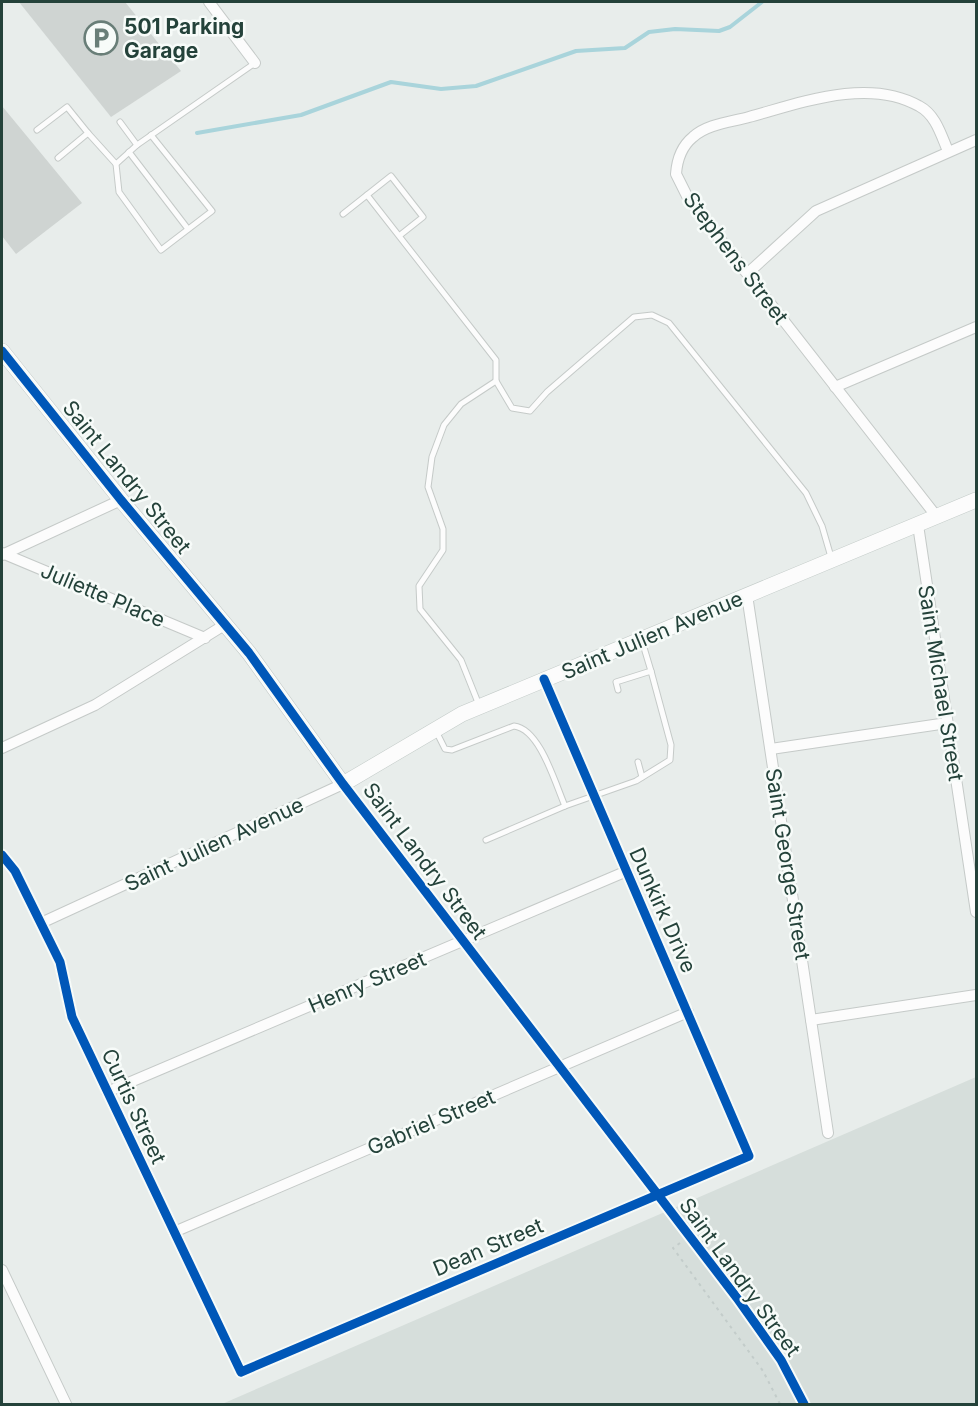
<svg xmlns="http://www.w3.org/2000/svg" width="978" height="1406" font-family="Inter,sans-serif">
<style>
.built{fill:#d6dedb}
.lines{fill:none;stroke-linecap:round;stroke-linejoin:round}
.stream{stroke:#a9d4db;stroke-width:4}
.building{fill:#cfd4d2}
.lane-casing{stroke:#c5cac8;stroke-width:7}
.street-casing{stroke:#c5cac8;stroke-width:12}
.secondary-casing{stroke:#c3cbc8;stroke-width:16}
.path{stroke:#c3ccca;stroke-width:2;stroke-dasharray:3 4.5;stroke-linecap:butt}
.lane{stroke:#fcfcfc;stroke-width:5}
.street{stroke:#fcfcfc;stroke-width:10}
.secondary{stroke:#fcfcfc;stroke-width:15}
.cycleway-casing{stroke:#f7fbf9;stroke-width:13}
.cycleway{stroke:#0057b8;stroke-width:9}
.labels{text-anchor:middle;dominant-baseline:central;stroke-width:5;stroke-linejoin:round;paint-order:stroke}
.poi-label{font-size:21px;font-weight:bold;fill:#24423a;stroke:#f7fbf9;text-anchor:start}
.street-label{font-size:21px;fill:#24423a;stroke:#f7fbf9}
</style>
<rect width="100%" height="100%" fill="#e8edeb"/>
<path class="built" d="M976,1077v327h-754z"/>
<g class="lines">
<path class="stream" d="M197,133l104,-18 90,-33 50,7 35,-3 100,-35 49,-3 24,-16 26,-3 44,2 11,-4 32,-25"/>
</g>
<g class="building">
<path d="M19,2h106l56,69 -70,46z"/>
<path d="M2,106l80,97 -66,51 -14,-18z"/>
</g>
<g class="lines">
<defs>
<g id="lane">
<path d="M120,122l17,23 118,-82"/>
<path d="M37,130l30,-23 21,26"/>
<path d="M137,145l-21,19 3,28 42,58 51,-39 -61,-76"/>
<path d="M129,152l59,77"/>
<path d="M58,158l30,-25 28,31"/>
<path d="M343,214l24,-19"/>
<path d="M399,236l24,-19 -32,-41 -24,19 129,165v21l16,27 18,3 17,-19 87,-75 18,-2 17,8 137,170 16,33 9,31"/>
<path d="M642,641l9,30"/>
<path d="M479,705l-18,-45 -41,-51 -1,-23 24,-36v-21l-15,-42 4,-30 12,-32 17,-21 35,-23"/>
<path d="M436,731l9,18 7,1 62,-24c26,3 41,57 51,80"/>
<path d="M638,762l4,15"/>
<path d="M486,840l79,-34 71,-25 34,-21 1,-15 -20,-74 -35,11 2,8"/>
</g>
<g id="street">
<path d="M209,2l46,61"/>
<path d="M748,273l68,-62 160,-71"/>
<path d="M835,387l141,-60"/>
<path d="M937,517l-249,-319 -12,-24c1,-14 6,-28 17,-37 14,-13 38,-15 56,-20 51,-14 119,-40 170,-11 17,9 22,29 29,45"/>
<path d="M918,525l58,387"/>
<path d="M2,553l203,85"/>
<path d="M2,555l119,-55"/>
<path d="M747,595l81,538"/>
<path d="M2,748l93,-43 131,-81"/>
<path d="M771,749l176,-26"/>
<path d="M2,855l13,16 45,91 12,55 169,355 508,-216 -205,-477"/>
<path d="M41,923l302,-139 394,514 44,62 23,44"/>
<path d="M811,1020l165,-25"/>
<path d="M107,1092l520,-221"/>
<path d="M174,1232l514,-220"/>
<path d="M2,1270l64,134"/>
</g>
<path id="secondary" d="M2,351l119,149 128,153 94,131 119,-70 514,-214"/>
</defs>
<use href="#lane" class="lane-casing"/>
<use href="#street" class="street-casing"/>
<use href="#secondary" class="secondary-casing"/>
<path class="path" d="M680,1243l-7,5 90,123 17,33"/>
<use href="#lane" class="lane"/>
<use href="#street" class="street"/>
<use href="#secondary" class="secondary"/>
<defs>
<g id="cycleway">
<path d="M2,351l119,149 128,153 94,131 394,514 44,62 23,44"/>
<path d="M2,855l13,16 45,91 12,55 169,355 508,-216 -205,-477"/>
</g>
</defs>
<use href="#cycleway" class="cycleway-casing"/>
<use href="#cycleway" class="cycleway"/>
</g>
<defs>
<symbol id="parking-ring" viewBox="-11 -11 22 22"><circle r="9.5" fill="#f7fbf9" stroke="#697e78" stroke-width="1.5"/><path d="M-3.5-5.5H1a3.5 3.5 0 0 1 0 7H-1V5.5H-3.5ZM-1-3.4V-.6H.8a1.4 1.4 0 0 0 0-2.8Z" fill="#697e78"/></symbol>
</defs>
<g fill-rule="evenodd">
<use href="#parking-ring" x="82" y="19" width="38" height="38"/>
</g>
<g class="labels">
<g class="poi-label">
<text x="124" y="26">501 Parking<tspan x="124" dy="24">Garage</tspan></text>
</g>
<g class="street-label">
<text transform="translate(736 258) rotate(53)">Stephens Street</text>
<text transform="translate(127 477) rotate(51)">Saint Landry Street</text>
<text transform="translate(103 595) rotate(23)">Juliette Place</text>
<text transform="translate(652 635) rotate(-23)">Saint Julien Avenue</text>
<text transform="translate(941 683) rotate(81)">Saint Michael Street</text>
<text transform="translate(214 844) rotate(-25)">Saint Julien Avenue</text>
<text transform="translate(425 861) rotate(53)">Saint Landry Street</text>
<text transform="translate(788 864) rotate(81)">Saint George Street</text>
<text transform="translate(663 910) rotate(66)">Dunkirk Drive</text>
<text transform="translate(367 982) rotate(-23)">Henry Street</text>
<text transform="translate(134 1106) rotate(65)">Curtis Street</text>
<text transform="translate(431 1122) rotate(-23)">Gabriel Street</text>
<text transform="translate(488 1247) rotate(-23)">Dean Street</text>
<text transform="translate(740 1277) rotate(54)">Saint Landry Street</text>
</g>
</g>
<rect width="978" height="1406" fill="none" stroke="#24423a" stroke-width="6"/>
</svg>
